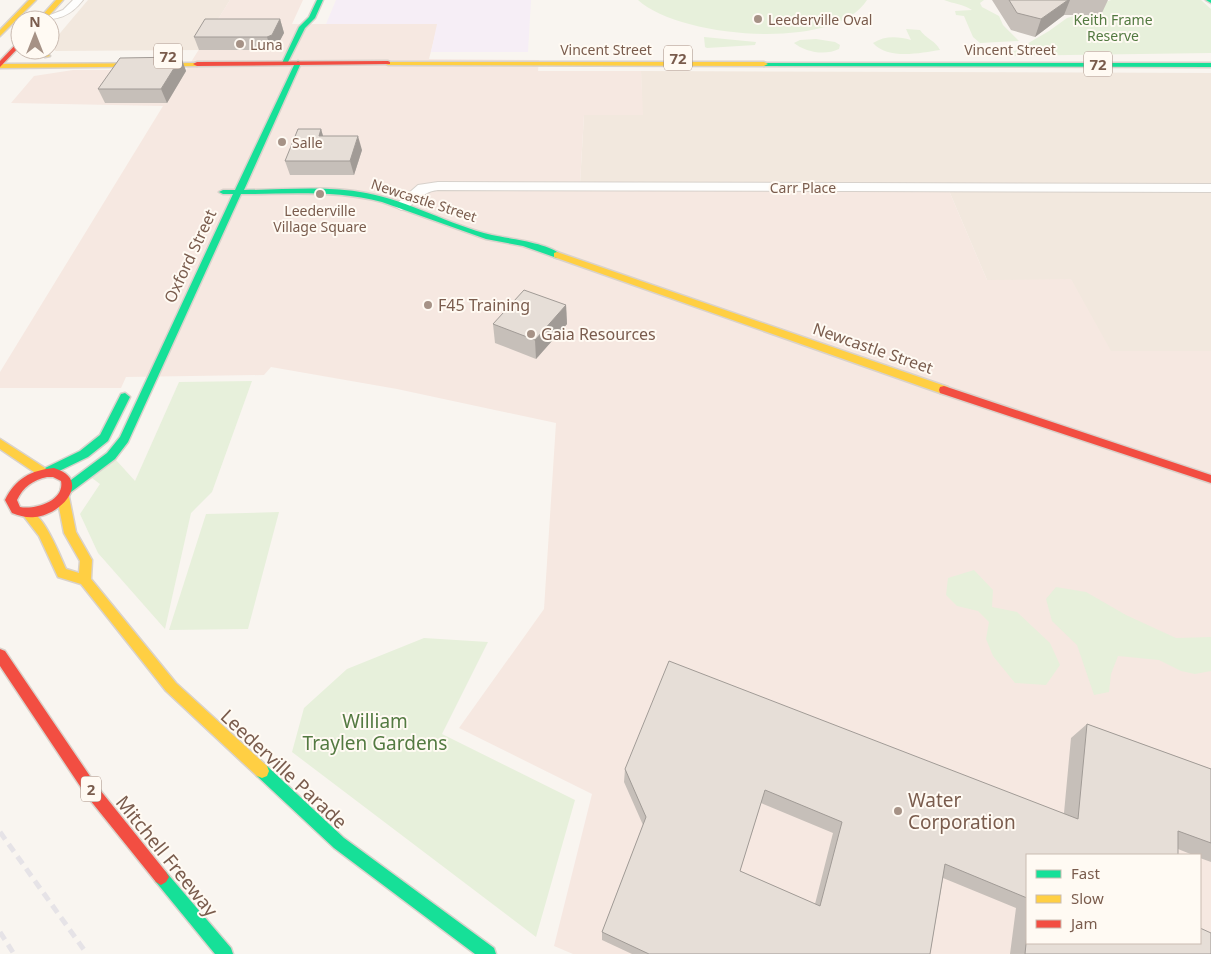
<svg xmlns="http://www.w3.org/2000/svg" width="1211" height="954" font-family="'Noto Sans',sans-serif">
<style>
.residential{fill:#f2e8de}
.commercial{fill:#f6e8e1;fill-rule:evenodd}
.education{fill:#f6eef6}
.green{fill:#e7f0db}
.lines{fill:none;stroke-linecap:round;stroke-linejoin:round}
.street-casing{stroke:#d7d1cb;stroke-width:2}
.fast-casing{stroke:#d9d2cb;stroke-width:3}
.slow-casing{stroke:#d9d2cb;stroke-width:3}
.jam-casing{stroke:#d9d2cb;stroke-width:3}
.street{fill:#fefefd;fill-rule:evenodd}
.fast{fill:#16e098;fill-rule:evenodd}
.slow{fill:#ffcf43;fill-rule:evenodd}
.jam{fill:#f24e42;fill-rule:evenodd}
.rail{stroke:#e6e3e7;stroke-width:5;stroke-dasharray:9 6;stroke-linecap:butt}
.wall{fill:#c6bfb9;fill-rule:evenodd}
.shaded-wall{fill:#a19b96}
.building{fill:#e6ded7;stroke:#a19b96;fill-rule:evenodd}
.poi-dot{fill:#a69286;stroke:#fffaf3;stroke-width:2}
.labels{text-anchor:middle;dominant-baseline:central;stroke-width:4;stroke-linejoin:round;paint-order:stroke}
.far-poi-label{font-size:14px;fill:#7a5c4d;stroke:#fffaf3;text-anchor:start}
.far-park-label{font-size:14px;fill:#537a41;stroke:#fffaf3}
.far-street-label{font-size:14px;fill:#7a5c4d;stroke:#fffaf3}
.shield{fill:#fffaf3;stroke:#a28b7f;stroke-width:1}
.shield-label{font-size:15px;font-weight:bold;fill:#7a5c4d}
.street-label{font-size:16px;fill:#7a5c4d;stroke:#fffaf3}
.poi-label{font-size:16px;fill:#7a5c4d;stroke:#fffaf3;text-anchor:start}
.near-park-label{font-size:19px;fill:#537a41;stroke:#fffaf3}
.near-street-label{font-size:19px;fill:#7a5c4d;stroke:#fffaf3}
.near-poi-label{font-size:19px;fill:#7a5c4d;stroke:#fffaf3;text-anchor:start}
</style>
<rect width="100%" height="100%" fill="#f9f5f0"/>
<g class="residential">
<path d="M88,0h142l-31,50 -143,1 -4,-2 -2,-4z"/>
<path d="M641,71l570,2v278h-101l-39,-71h-84l-40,-94 -367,-2 4,-69h58z"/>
</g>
<path class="commercial" d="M230,0h73l-11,24h146l-9,35 110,1 -1,11h103l2,44h-59l-4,68 367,3 40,94 84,-1 40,72h100v603h-638l-19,-8 38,-152 -133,-66 85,-119 12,-186 -159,-34 -126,-22 -7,8 -138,2 -5,11h-121v-16l163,-266 -152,-3 23,-27 39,-6h113zM1027,855h173v88h-173z"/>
<path class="education" d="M336,0h195l-3,52h-97l6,-28h-111z"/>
<g class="green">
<path d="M638,0h229c-32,52 -188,38 -229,0z"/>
<path d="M944,0h40l-4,3 2,4 17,9 4,9 16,16 -39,2 -7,-6 -9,-21 -8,-1 -1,-4 17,-1c-9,-6 -18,-6 -28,-10z"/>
<path d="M1111,0h90l10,9v44l-205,3 43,-25 18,-13 20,-6 15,-9z"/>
<path d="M906,29l14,1c5,8 16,11 20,20 -20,3 -52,10 -67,-7 11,-7 24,-7 38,-3z"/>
<path d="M704,37l52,5 -1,3 -48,3 -2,-1z"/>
<path d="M816,39l19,3 5,3 -1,4c-14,7 -34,3 -45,-6l6,-3z"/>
<path d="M252,381l-40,111 -21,21 -26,116 -67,-76 -18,-39 20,-30 -8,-6 24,-18 19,21 44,-99z"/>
<path d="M279,512l-31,117 -79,1 37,-116z"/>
<path d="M974,570l19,20 -1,17 25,5 33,31 10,22 -14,20 -31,-2 -22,-27 -7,-17 3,-17 -11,-11 -21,-5 -11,-11 2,-17z"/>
<path d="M1056,587l30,5 40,23 50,23 35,-1v34l-16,3 -14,-3 -22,-11 -41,-4 -7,18 -2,18 -15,3 -17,-50 -25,-24 -6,-22z"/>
<path d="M424,638l64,4 -46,92 133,66 -39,137 -244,-185 12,-44 43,-39z"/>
</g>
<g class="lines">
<defs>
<g id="street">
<path d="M73,0h10c-13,17 -26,20 -46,20l26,-10z"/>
<path d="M438,182l773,2v8l-773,-2c-19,2 -22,16 -37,20l-7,-4 24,-21z"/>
</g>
<g id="fast">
<path d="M317,0h6l-8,18 -10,10 -18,36h-4l-1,-1 17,-36 10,-10z"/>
<path d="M1206,0h5v3z"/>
<path d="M298,61l3,2 -57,127c39,0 82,-5 122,3 44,8 83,32 126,42 18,4 57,8 69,20l-4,3 -34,-12 -37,-7 -104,-37c-46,-12 -94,-8 -141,-8l-113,248 -13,17 -44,33h-8l-2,-3 2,-3 44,-33 13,-16 113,-243h-10l-4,-2 4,-2h12l60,-127z"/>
<path d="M762,63h449v4l-447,-1 -2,-1z"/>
<path d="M125,393l5,4 -22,44 -20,16 -37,18h-8l-2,-3 2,-3 37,-18 20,-16 21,-41z"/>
<path d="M262,764l5,2 77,72 150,110 2,6h-21l-141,-106 -77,-72 -2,-5 2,-5z"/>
<path d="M161,869l5,3 65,76 2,6h-18l-59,-72 -3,-5 3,-5z"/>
</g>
<g id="slow">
<path d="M29,0h7l-36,36v-6z"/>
<path d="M56,0h7l-18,20h-7z"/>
<path d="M36,50h7l7,6 -5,1z"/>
<path d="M386,62h378l4,2 -4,2 -376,-1 -2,-1z"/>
<path d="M199,63l2,1 -4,2 -197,2v-4z"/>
<path d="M557,252l391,135 1,3 -5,4 -4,-1 -386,-136v-4z"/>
<path d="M0,439l48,31 2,3 -2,3h-8l-40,-27z"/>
<path d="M63,492l4,2 2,3 7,35 16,28 -1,19 85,104 91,83 2,5 -2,5 -5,2 -5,-2 -91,-85 -85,-107 -23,-7 -19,-41 -17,-22 2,-3c17,-6 36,45 42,58l13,4 1,-12 -16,-28 -7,-36 2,-3z"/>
</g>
<g id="jam">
<path d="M20,40v6l-20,21v-6z"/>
<path d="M388,61l2,1v2l-193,2 -4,-2 4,-2z"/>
<path d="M944,386l267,89v8l-271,-90 -1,-3 1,-3z"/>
<path d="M54,468c39,12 7,47 -19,49 -8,1 -15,-1 -23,-4l-7,-13c10,-21 26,-30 49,-32zM47,477h6l8,4c4,20 -26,29 -41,26l-3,-7c6,-13 16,-20 30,-23z"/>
<path d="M0,649l5,2 91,134 70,87 3,5 -3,5 -5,3 -5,-3 -70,-87 -86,-129z"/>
</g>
</defs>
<use href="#street" class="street-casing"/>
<use href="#fast" class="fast-casing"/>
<use href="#slow" class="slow-casing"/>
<use href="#jam" class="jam-casing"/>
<use href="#street" class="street"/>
<use href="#fast" class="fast"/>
<use href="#slow" class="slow"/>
<use href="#jam" class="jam"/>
<g class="rail">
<path d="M0,832l87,122"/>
<path d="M0,932l14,22"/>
</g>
</g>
<g class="wall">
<path d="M992,0h116l-7,15h-37l-29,22 -24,-7z"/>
<path d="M280,19l4,14 -8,15 -5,2h-72l-5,-13z"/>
<path d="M181,57l5,14 -19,32h-62l-7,-14z"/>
<path d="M321,129l2,7 39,14 -8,25h-64l-5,-14z"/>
<path d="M566,305l1,19 -31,35 -41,-16 -2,-19z"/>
<path d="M1087,724l124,45v93l-11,-4v-3h-7l-15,-6 -151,6v88l184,11h-201l6,-46 -73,-30 -13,76h-298l-30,-14v-8l41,-107 -19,-43 1,-13 439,44 7,-75zM761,803l72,30 -18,71 -75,-33z"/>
</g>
<g class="shaded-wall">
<path d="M1068,0h2l-6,15 -29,22 6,-18z"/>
<path d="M280,19l4,14 -8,15 -5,2 -4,-13z"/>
<path d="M181,57l5,14 -19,32 -6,-14z"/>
<path d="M321,129l4,14 -6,-7z"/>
<path d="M358,136l4,14 -8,25 -4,-14z"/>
<path d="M566,305l1,19 -31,35 -1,-19z"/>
</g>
<g class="building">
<path d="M1009,0h59l-27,19 -24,-6z"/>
<path d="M205,19h75l-8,16 -5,2h-73z"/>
<path d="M181,57l-20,32h-63l22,-31z"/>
<path d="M298,129h23l-2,7h39l-8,25h-65z"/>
<path d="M524,290l42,15 -31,35 -42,-16z"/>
<path d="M669,661l409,158 9,-95 124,45v74l-33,-12v24h-151v43l-82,-34 -15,90h-281l-47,-22 44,-115 -21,-48zM765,790l77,32 -22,84 -80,-35z"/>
<path d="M1200,928l11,5v21h-186l2,-20v9h173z"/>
</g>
<g class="poi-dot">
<circle cx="758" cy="19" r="5"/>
<circle cx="240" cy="44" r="5"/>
<circle cx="282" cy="142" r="5"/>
<circle cx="320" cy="194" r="5"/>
<circle cx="428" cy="305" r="5"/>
<circle cx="531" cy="334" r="5"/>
<circle cx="898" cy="811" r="5"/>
</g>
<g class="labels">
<g class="far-poi-label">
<text x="768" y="19">Leederville Oval</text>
<text x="250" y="44">Luna</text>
<text x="292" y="142">Salle</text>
<text x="320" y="210" text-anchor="middle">Leederville<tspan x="320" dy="16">Village Square</tspan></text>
</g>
<g class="far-park-label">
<text x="1113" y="19">Keith Frame<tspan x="1113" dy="16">Reserve</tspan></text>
</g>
<g class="far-street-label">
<text x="606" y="49">Vincent Street</text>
<text x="1010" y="49">Vincent Street</text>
<text x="803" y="187">Carr Place</text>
<text transform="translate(424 200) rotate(18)">Newcastle Street</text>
</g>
<g class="shield">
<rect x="154" y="43.5" width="28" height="25" rx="4"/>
<rect x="664" y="45.5" width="28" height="25" rx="4"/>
<rect x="1084" y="51.5" width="28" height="25" rx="4"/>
<rect x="81" y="776.5" width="20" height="25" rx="4"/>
</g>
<g class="shield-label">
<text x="168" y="56">72</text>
<text x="678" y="58">72</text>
<text x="1098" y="64">72</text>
<text x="91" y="789">2</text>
</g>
<g class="street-label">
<text transform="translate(190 256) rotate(-65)">Oxford Street</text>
<text transform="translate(873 348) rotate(19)">Newcastle Street</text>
</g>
<g class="poi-label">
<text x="438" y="305">F45 Training</text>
<text x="541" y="334">Gaia Resources</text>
</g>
<g class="near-park-label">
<text x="375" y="721">William<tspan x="375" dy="22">Traylen Gardens</tspan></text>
</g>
<g class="near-street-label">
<text transform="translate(284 769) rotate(43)">Leederville Parade</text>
<text transform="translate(167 856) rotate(51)">Mitchell Freeway</text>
</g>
<g class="near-poi-label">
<text x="908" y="800">Water<tspan x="908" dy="22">Corporation</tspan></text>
</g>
</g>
<rect x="1026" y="854" width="175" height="90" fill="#fffaf3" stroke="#cabbb1"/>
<rect x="1036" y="870" width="25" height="8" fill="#16e098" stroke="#cabbb1"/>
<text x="1071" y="879" font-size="15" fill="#7a5c4d">Fast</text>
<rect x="1036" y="895" width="25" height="8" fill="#ffcf43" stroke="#cabbb1"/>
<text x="1071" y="904" font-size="15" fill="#7a5c4d">Slow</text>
<rect x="1036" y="920" width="25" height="8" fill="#f24e42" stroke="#cabbb1"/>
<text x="1071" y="929" font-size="15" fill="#7a5c4d">Jam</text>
<g transform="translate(35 35)"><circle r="24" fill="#fffaf3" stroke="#cabbb1"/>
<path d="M0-4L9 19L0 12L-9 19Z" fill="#a69286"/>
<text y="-8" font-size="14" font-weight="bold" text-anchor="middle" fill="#7a5c4d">N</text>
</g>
</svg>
